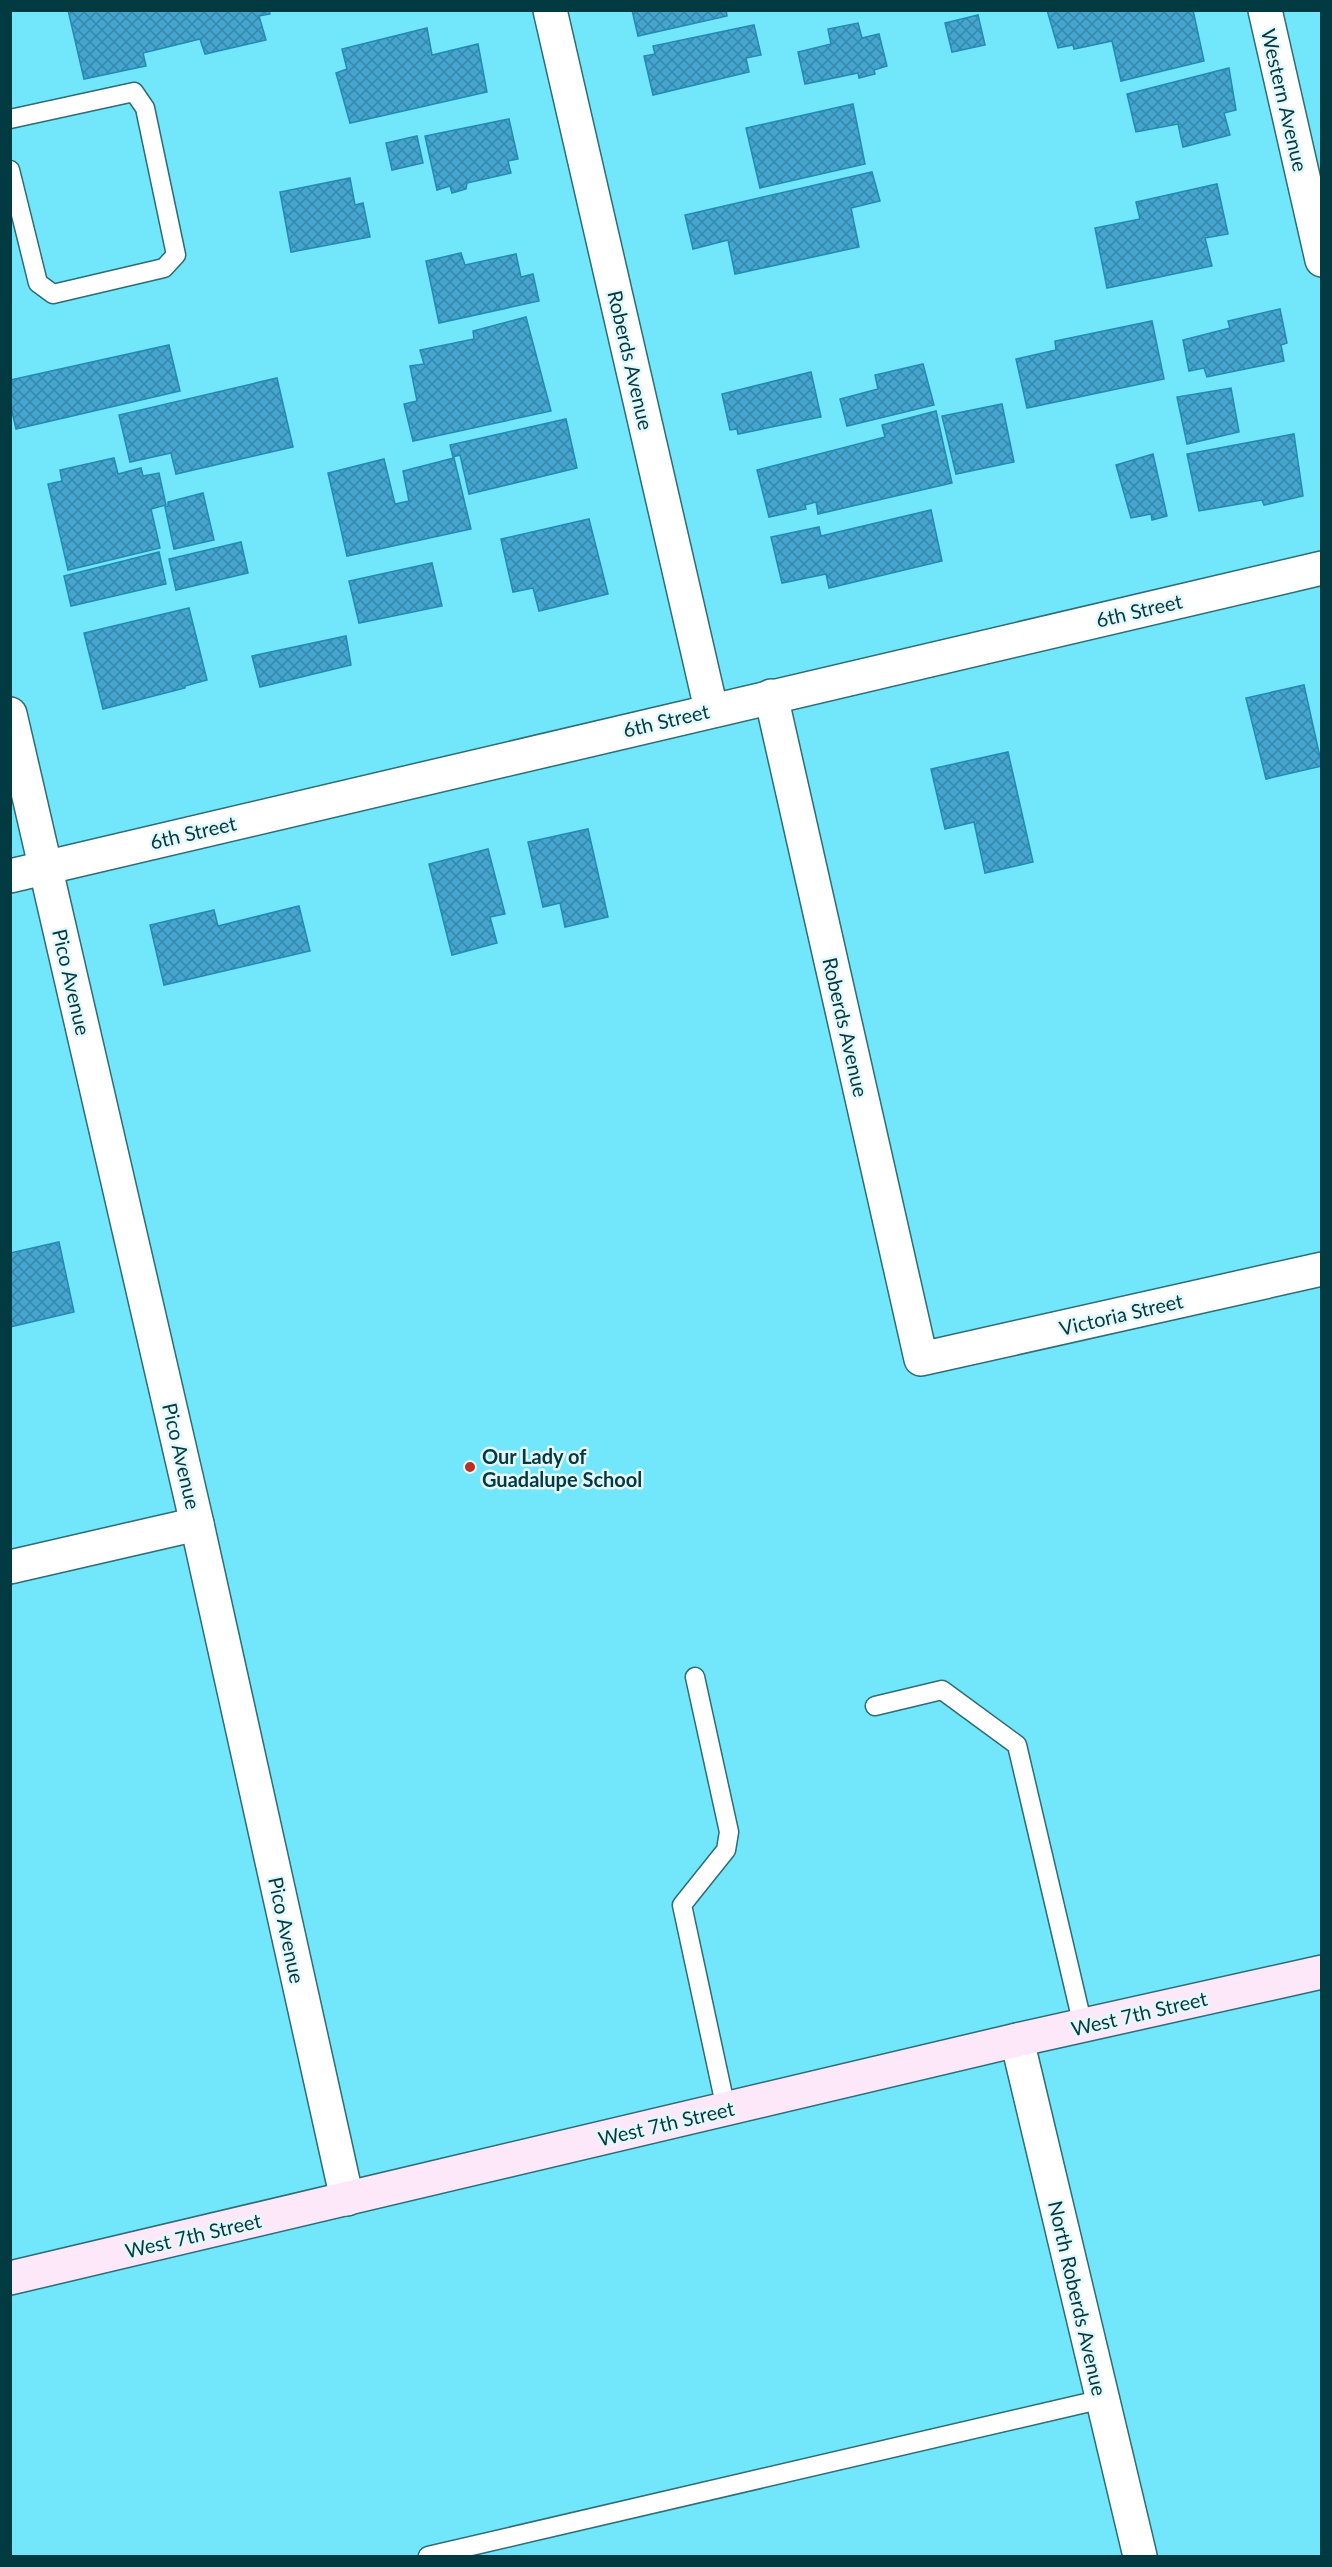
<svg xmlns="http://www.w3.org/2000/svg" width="1332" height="2567" font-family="Lato,sans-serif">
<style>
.building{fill:url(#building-cross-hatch);stroke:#228ab3;stroke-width:1.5}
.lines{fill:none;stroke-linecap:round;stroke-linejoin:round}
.lane-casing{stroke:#2e6c76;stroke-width:21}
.street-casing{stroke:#2e6c76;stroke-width:36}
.secondary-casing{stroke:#2e6c76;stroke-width:36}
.lane{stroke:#fff;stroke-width:18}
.street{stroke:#fff;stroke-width:33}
.secondary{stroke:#fde8fa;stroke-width:33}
.poi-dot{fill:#bd3021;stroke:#e4f8fc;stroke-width:2}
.labels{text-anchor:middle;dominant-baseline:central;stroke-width:5;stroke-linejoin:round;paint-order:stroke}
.street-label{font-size:20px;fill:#023a42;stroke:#e4f8fc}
.poi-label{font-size:20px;font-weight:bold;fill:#023a42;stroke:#e4f8fc;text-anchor:start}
</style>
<defs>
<pattern id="building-cross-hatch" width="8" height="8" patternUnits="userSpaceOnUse" patternTransform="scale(1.5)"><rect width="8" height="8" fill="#44a5cf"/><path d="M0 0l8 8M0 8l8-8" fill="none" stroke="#3787aa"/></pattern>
</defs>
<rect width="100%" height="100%" fill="#72e6fa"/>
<g class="building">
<path d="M68,10h201l1,4 -11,2 7,24 -61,14 -5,-15 -57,14 3,13 -62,13z"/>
<path d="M632,10h94l1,6 -89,20z"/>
<path d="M1047,10h146l11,51 -83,20 -9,-40 -38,8 -1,-4 -15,3z"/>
<path d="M978,15l7,30 -33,7 -7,-29z"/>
<path d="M858,23l4,15 17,-4 8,32 -13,4 1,4 -16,4 -1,-5 -53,11 -7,-32 33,-8 -3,-15z"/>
<path d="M754,25l7,30 -15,3 3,14 -96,23 -9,-39 11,-2 -2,-8z"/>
<path d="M427,28l5,27 46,-11 9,48 -137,31 -14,-50 11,-4 -5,-20z"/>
<path d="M1229,68l7,42 -12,3 6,22 -47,12 -5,-23 -42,8 -9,-38z"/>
<path d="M853,104l12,60 -105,24 -14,-60z"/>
<path d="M509,119l9,40 -10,2 3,12 -44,10 -1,6 -14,4 -2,-7 -13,4 -12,-54z"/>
<path d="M417,136l6,27 -31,7 -6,-27z"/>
<path d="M872,172l8,29 -29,7 8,39 -124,27 -7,-34 -35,9 -8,-34z"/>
<path d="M350,178l5,27 8,-2 7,34 -79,15 -11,-60z"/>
<path d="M1217,184l11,50 -23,4 7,28 -105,22 -12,-60 45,-9 -4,-17z"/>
<path d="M461,253l4,12 51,-11 5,23 12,-3 6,27 -100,22 -13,-62z"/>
<path d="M1280,309l7,34 -6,2 3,16 -77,16 -3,-9 -15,3 -6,-31 47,-12 -2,-7z"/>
<path d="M526,317l25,94 -138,30 -9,-37 13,-3 -7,-35 14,-2 -4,-14 54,-11 -1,-8z"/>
<path d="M1152,321l12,58 -137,29 -11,-49 40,-9 -1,-9z"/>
<path d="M169,345l11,46 -164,38 -6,-26v-23z"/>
<path d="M923,364l11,41 -87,21 -7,-27 38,-10 -3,-14z"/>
<path d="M811,372l10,45 -83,17 -1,-5 -7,1 -8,-36z"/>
<path d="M277,378l16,69 -117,27 -5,-21 -41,9 -11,-47z"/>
<path d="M1231,388l8,44 -52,12 -10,-47z"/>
<path d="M1002,404l12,58 -58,12 -14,-58z"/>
<path d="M936,411l16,72 -134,31 -2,-12 -11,3 1,4 -37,8 -12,-47 128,-33 -3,-12z"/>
<path d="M566,419l11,49 -108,26 -9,-39 -7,2 -3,-12z"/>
<path d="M1294,434l9,62 -39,9 -2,-5 -63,11 -12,-57z"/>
<path d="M1153,454l14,62 -15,4 -1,-6 -20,4 -15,-53z"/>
<path d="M114,458l4,16 23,-6 2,8 16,-3 7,32 -15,4 9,39 -92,22 -20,-86 14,-3 -2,-11z"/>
<path d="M454,458l17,71 -124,27 -19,-83 56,-14 11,45 14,-3 -6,-30z"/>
<path d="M203,493l11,47 -40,9 -9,-42 3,-1v-4z"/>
<path d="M931,510l11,51 -113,27 -3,-14 -44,9 -11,-46 48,-10 2,9z"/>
<path d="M589,519l19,75 -69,17 -6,-23 -20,4 -12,-53z"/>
<path d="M241,542l7,31 -72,17 -7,-31z"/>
<path d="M159,552l7,32 -95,22 -7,-30z"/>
<path d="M432,563l10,43 -83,17 -10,-42z"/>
<path d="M189,608l18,72 -22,6v2l-82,21 -19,-76z"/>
<path d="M346,636l5,29 -91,22 -8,-31z"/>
<path d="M1304,685l18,81 -56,13 -20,-81z"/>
<path d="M1008,752l25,110 -48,11 -11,-51 -29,7 -14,-60z"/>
<path d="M588,829l20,88 -43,10 -5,-24 -17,4 -15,-65z"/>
<path d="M488,849l17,65 -15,3 7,26 -45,12 -23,-91z"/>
<path d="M299,906l11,45 -146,34 -14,-60 64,-15 4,16z"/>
<path d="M59,1242l15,70 -64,15v-74z"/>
</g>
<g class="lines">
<defs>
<g id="lane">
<path d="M10,119l124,-27 11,16 31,147 -12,13 -111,26 -15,-11 -28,-113"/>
<path d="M695,1677l34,155 -3,18 -44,55 44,204"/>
<path d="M875,1706l67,-16 75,55 66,281"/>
<path d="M428,2556l675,-157"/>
</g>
<g id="street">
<path d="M550,10l161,699"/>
<path d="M1265,10l57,250"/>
<path d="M771,696l150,663 401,-90"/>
<path d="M10,714l187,810 150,675"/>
<path d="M10,876l1312,-308"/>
<path d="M10,1567l187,-43"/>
<path d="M1017,2040l123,516"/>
</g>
<path id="secondary" d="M10,2278l1007,-238 305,-68"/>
</defs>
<use href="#lane" class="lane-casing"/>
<use href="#street" class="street-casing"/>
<use href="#secondary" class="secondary-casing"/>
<use href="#lane" class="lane"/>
<use href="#street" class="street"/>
<use href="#secondary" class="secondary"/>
</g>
<circle class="poi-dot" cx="470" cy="1467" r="6"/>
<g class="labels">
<g class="street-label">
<text transform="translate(1285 100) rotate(77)">Western Avenue</text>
<text transform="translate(631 360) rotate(77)">Roberds Avenue</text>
<text transform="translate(1139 610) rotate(-13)">6th Street</text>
<text transform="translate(666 720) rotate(-13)">6th Street</text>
<text transform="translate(193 832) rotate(-13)">6th Street</text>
<text transform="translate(72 982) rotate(77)">Pico Avenue</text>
<text transform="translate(846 1027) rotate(77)">Roberds Avenue</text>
<text transform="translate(1121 1314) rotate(-13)">Victoria Street</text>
<text transform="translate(182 1456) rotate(77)">Pico Avenue</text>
<text transform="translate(287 1930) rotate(78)">Pico Avenue</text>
<text transform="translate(1139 2013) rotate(-13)">West 7th Street</text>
<text transform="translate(666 2123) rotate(-13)">West 7th Street</text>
<text transform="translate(193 2235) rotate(-13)">West 7th Street</text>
<text transform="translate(1078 2298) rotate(77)">North Roberds Avenue</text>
</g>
<g class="poi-label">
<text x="482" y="1456">Our Lady of<tspan x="482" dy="23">Guadalupe School</tspan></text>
</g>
</g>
<rect width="1332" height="2567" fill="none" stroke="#023a42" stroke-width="24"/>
</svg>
